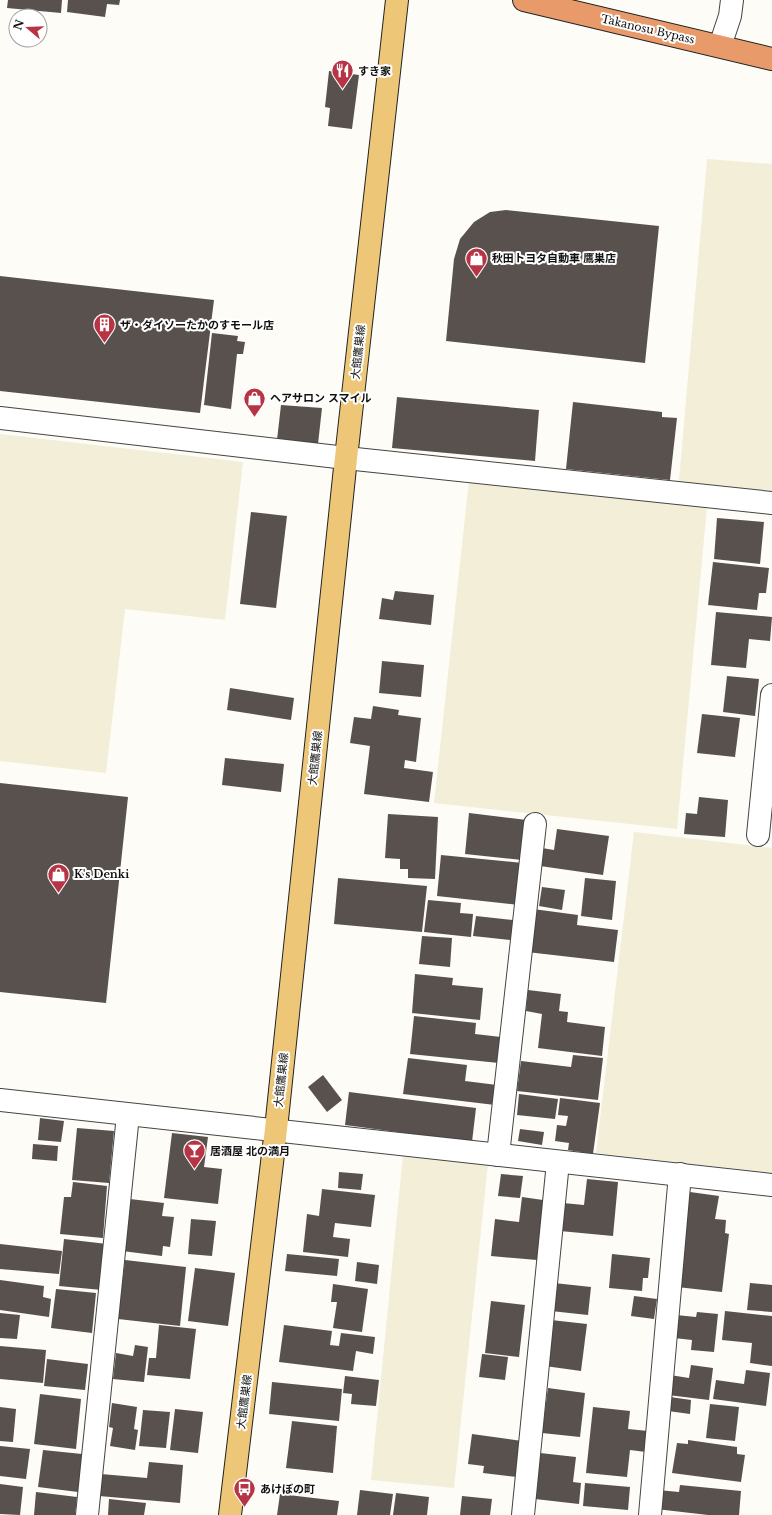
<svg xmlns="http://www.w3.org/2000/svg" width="772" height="1515" font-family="'Libre Baskerville','Noto Sans JP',serif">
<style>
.farmland{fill:#f3eed7}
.building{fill:#59514e}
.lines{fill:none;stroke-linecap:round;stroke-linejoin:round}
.minor-casing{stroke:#444;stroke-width:24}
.major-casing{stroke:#222;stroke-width:24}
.highway-casing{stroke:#222;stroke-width:24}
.minor{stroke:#fff;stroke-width:22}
.major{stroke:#edc777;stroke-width:22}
.highway{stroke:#e89a6a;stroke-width:22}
.labels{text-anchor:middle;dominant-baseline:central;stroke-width:4;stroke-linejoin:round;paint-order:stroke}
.street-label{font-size:11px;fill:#111;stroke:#fff}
.poi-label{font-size:11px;font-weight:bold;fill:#111;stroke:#fff;text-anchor:start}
</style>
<rect width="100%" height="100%" fill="#fefcf6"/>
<g class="farmland">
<path d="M707,159l65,5v339l-64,-7 -31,333 -243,-26 36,-332 208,21z"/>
<path d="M0,434l243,28 -18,158 -100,-11 -19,164 -106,-12z"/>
<path d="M634,832l138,16v325l-176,-20z"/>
<path d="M404,1144l85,10 -35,334 -83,-8z"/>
</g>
<g class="building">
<path d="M8,0h54l-1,13 -54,-5z"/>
<path d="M68,0h52l-1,5 -12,-1 -2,13 -38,-5z"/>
<path d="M329,71l30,4 -7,54 -24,-3 2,-18 -5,-1z"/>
<path d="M506,210l153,16 -14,137 -199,-22 8,-82 6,-20 14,-17 16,-10z"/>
<path d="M0,276l214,24 -14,113 -200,-22z"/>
<path d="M212,333l26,3 -1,5 8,1 -2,12h-6l-6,55 -27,-4z"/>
<path d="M397,397l142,13 -4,51 -143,-13z"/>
<path d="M573,402l89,10v5l15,1 -7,62 -104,-11z"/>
<path d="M281,405l41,3 -4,36 -41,-4z"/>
<path d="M251,512l36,4 -11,92 -36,-4z"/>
<path d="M717,518l47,4 -4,42 -46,-5z"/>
<path d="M713,562l56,6 -3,25h-7l-2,17 -49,-5z"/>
<path d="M395,591l39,4 -3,30 -52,-6 3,-21 11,2z"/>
<path d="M716,612l56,5 -2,24 -21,-2 -3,29 -35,-3z"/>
<path d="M382,661l42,4 -3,32 -42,-4z"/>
<path d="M727,676l32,3 -4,37 -32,-4z"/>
<path d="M230,688l64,10 -3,22 -64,-10z"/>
<path d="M373,706l26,4 -1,5 23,3 -5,44 -11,-2 -1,8 29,4 -4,30 -65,-8 6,-48 -20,-3 4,-26 17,2z"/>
<path d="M702,714l38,4 -5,39 -38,-4z"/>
<path d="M225,758l59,6 -3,28 -59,-7z"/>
<path d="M0,783l128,14 -22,206 -106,-11z"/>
<path d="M699,797l29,3 -3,37 -41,-3 2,-21 11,1z"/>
<path d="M469,813l58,7 -5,40 -57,-6z"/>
<path d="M388,814l50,3 -3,62 -27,-1v-9h-8v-10l-15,-1z"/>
<path d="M557,829l52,7 -6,39 -63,-9 2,-18 12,2z"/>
<path d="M441,855l82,8 -4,42 -82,-9z"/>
<path d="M338,878l89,8 -5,46 -88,-8z"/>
<path d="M585,878l31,3 -4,39 -31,-4z"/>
<path d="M542,887l23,3 -3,20 -23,-4z"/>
<path d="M428,900l33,3 -1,10 13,1 -2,23 -47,-5z"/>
<path d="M533,909l45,6 -1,10 41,5 -4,32 -87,-10z"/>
<path d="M476,916l37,4 -2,20 -38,-4z"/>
<path d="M422,936l30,2 -2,29 -31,-3z"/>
<path d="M415,974l38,4 -1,7 31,3 -3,32 -68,-7z"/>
<path d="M528,990l33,4 -2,17 9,1 -1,10 38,5 -3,29 -64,-8 4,-34 -16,-3z"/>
<path d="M414,1016l62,7 -1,11 26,3 -2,26 -89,-9z"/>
<path d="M573,1055l30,3 -5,42 -81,-9 4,-30 50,6z"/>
<path d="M408,1058l59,7 -2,16 32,4 -2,20 -92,-11z"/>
<path d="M323,1075l19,25 -15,12 -19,-25z"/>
<path d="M349,1092l127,16 -4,34 -127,-17z"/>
<path d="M519,1094l39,5 -3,20 -38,-4z"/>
<path d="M560,1098l40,5 -7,51 -25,-4 1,-7 -14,-2 2,-16 9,1 2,-10 -10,-1z"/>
<path d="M40,1118l24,3 -3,21 -23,-2z"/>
<path d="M77,1128l37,3 -5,52 -37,-3z"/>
<path d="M520,1129l24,3 -2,13 -24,-4z"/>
<path d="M172,1133l36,4 -4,30 18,2 -4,35 -54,-6z"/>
<path d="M33,1144l25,2 -1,15 -25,-2z"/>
<path d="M339,1172l24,2 -2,16 -23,-2z"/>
<path d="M501,1174l22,2 -3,22 -22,-2z"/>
<path d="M587,1179l31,3 -5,54 -53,-5 3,-28 21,2z"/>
<path d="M73,1182l34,4 -4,52 -43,-4 4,-37h7z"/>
<path d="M322,1189l53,6 -4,32 -36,-4 -2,14 17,2 -2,18 -45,-5 4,-38 12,2z"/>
<path d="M690,1192l29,4 -4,23 11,1 -1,13 4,1 -7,58 -45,-5z"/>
<path d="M522,1197l21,3 -6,60 -46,-4 4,-37 24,3z"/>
<path d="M130,1199l34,4 -2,13 12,1 -4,30 -7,-1 -1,10 -40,-5z"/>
<path d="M191,1219l25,2 -4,35 -24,-2z"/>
<path d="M64,1239l43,5 -5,46 -43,-4z"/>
<path d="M0,1244l62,7 -3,23 -59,-5z"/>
<path d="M287,1254l52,5 -2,17 -52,-5z"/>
<path d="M612,1254l38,4 -2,20h-5l-1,13 -33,-3z"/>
<path d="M125,1260l61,7 -6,59 -62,-7z"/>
<path d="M357,1262l22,3 -2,19 -22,-3z"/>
<path d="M195,1268l40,5 -7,53 -40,-5z"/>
<path d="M0,1280l44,6 -1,11 8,2 -2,18 -49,-7z"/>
<path d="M554,1283l37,4 -3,28 -37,-4z"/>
<path d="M750,1283l22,2v27l-25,-2z"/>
<path d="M333,1284l35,5 -6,43 -29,-4 4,-26h-6z"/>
<path d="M56,1289l40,4 -4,40 -41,-5z"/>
<path d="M634,1296l23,3 -3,20 -23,-3z"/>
<path d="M491,1301l34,4 -6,52 -34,-4z"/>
<path d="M725,1311l47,5v50l-22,-3 2,-20 -30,-3z"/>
<path d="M697,1312l21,2 -4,38 -23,-2 1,-10 -18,-2 2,-23 20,2z"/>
<path d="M0,1313l20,2 -3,24 -17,-1z"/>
<path d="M551,1320l36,4 -6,47 -36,-5z"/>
<path d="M159,1325l37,4 -6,50 -43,-4 2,-17h7z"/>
<path d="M284,1325l48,6 -2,14 9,1 2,-13 34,4 -2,17 -17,-3 -3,20 -74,-9z"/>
<path d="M135,1345l13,2 -4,35 -31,-3 3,-26 17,3z"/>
<path d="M0,1346l46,4 -3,33 -43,-4z"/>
<path d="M482,1354l26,3 -3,23 -26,-3z"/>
<path d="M47,1359l41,5 -3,26 -41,-4z"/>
<path d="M691,1365l22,3 -4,32 -41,-5 2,-20 19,3z"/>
<path d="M746,1370l24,3 -4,33 -53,-7 3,-19 28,4z"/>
<path d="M345,1376l34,4 -3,26 -25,-2 1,-10 -9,-1z"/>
<path d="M272,1382l70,7 -3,32 -70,-7z"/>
<path d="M548,1388l37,5 -5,44 -38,-4z"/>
<path d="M40,1394l41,5 -5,50 -42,-5z"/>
<path d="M670,1397l21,3 -1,14 -22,-3z"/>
<path d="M112,1403l25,4 -3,22 4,1 -3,20 -25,-4 3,-18 -4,-1z"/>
<path d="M710,1404l29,3 -4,34 -29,-3z"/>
<path d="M0,1407l16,2 -3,33 -13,-1z"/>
<path d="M593,1407l37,4 -2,18 20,2 -2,21 -16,-2 -3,27 -41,-4z"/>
<path d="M175,1409l28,3 -5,41 -28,-3z"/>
<path d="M143,1410l27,2 -4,36 -27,-2z"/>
<path d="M292,1421l45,5 -4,47 -47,-5z"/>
<path d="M472,1434l50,7 -5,36 -34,-4 1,-7 -16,-2z"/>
<path d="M688,1440l49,7v7l8,1 -4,27 -69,-9 5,-30 11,1z"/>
<path d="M0,1446l30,3 -4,30 -26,-3z"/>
<path d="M43,1450l39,4 -4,38 -40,-5z"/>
<path d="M540,1453l36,4 -3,25 8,1 -2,21 -44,-5z"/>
<path d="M149,1462l34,3 -3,38 -81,-7 2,-22 46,4z"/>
<path d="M585,1483l45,4 -2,23 -45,-4z"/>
<path d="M0,1484l23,3 -3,28 -20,-1z"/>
<path d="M680,1485l61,6 -2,24h-31l-52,-6 2,-19 21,2z"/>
<path d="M360,1490l33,4 -3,21h-33z"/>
<path d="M36,1492l41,5 -2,18h-41z"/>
<path d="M396,1493l33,4 -2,18h-34z"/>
<path d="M280,1494l59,7 -2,14h-60z"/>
<path d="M462,1496l30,3 -2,16h-30z"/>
<path d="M109,1499l37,4 -2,12h-36z"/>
</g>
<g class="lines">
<defs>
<g id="minor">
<path d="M720,46l10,-30 2,-16"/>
<path d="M0,418l346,40 426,45"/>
<path d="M758,835l14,-140"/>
<path d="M0,1100l772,85"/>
<path d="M498,1155l37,-331"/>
<path d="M87,1515l41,-400"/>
<path d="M523,1515l35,-353"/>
<path d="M650,1515l30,-341"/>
</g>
<path id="major" d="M230,1515l46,-386 70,-671 51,-458"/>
<path id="highway" d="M524,0l248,59"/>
</defs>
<use href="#minor" class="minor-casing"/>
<use href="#major" class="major-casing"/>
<use href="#highway" class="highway-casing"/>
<use href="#minor" class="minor"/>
<use href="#major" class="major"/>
<use href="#highway" class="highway"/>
</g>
<defs>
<symbol id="restaurant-pin" viewBox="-11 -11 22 30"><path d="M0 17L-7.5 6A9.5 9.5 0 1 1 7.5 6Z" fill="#b63444" stroke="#fff"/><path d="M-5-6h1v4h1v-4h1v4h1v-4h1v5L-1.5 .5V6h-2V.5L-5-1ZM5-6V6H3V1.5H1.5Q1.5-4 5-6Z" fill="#fff"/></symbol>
<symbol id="shop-pin" viewBox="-11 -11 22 30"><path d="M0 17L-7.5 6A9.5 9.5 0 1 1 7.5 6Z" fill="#b63444" stroke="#fff"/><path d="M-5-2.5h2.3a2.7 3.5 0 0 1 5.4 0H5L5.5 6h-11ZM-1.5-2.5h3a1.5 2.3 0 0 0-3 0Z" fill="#fff"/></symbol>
<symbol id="building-pin" viewBox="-11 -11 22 30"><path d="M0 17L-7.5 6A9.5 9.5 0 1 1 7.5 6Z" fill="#b63444" stroke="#fff"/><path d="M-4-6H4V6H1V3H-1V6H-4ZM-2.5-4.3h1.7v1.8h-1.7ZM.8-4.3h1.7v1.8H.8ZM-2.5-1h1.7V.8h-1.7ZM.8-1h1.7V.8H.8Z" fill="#fff"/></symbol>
<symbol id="bar-pin" viewBox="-11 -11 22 30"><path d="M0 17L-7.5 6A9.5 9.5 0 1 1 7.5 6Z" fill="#b63444" stroke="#fff"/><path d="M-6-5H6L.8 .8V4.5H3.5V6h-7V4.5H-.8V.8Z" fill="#fff"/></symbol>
<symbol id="bus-pin" viewBox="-11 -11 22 30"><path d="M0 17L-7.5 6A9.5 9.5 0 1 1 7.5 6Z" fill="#b63444" stroke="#fff"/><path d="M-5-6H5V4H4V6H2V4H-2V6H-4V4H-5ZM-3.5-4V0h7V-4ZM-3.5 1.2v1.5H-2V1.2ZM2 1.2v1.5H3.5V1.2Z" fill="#fff"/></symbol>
</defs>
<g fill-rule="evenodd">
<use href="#restaurant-pin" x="330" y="58" width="25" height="34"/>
<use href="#shop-pin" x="464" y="246" width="25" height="34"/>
<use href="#building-pin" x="92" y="312" width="25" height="34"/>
<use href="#shop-pin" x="242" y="386" width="25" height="34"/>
<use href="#shop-pin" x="46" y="862" width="25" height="34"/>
<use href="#bar-pin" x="182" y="1138" width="25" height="34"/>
<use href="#bus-pin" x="232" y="1476" width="25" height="34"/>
</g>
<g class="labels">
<g class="street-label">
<text transform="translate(648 29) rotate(13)">Takanosu Bypass</text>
<text transform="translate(358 352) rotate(-84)">大館鷹巣線</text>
<text transform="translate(315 758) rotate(-84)">大館鷹巣線</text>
<text transform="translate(281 1080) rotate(-84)">大館鷹巣線</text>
<text transform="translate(244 1402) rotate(-83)">大館鷹巣線</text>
</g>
<g class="poi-label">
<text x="358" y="71">すき家</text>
<text x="492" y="258">秋田トヨタ自動車 鷹巣店</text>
<text x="120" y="325">ザ・ダイソーたかのすモール店</text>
<text x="270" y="398">ヘアサロン スマイル</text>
<text x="74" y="874">K's Denki</text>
<text x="210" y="1151">居酒屋 北の満月</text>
<text x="260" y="1489">あけぼの町</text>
</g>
</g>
<g transform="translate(28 28) rotate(289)"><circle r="19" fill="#ffffff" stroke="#a0a0a0"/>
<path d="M0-3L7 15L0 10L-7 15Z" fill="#b63444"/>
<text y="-6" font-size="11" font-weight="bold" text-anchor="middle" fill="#111111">N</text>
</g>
</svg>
